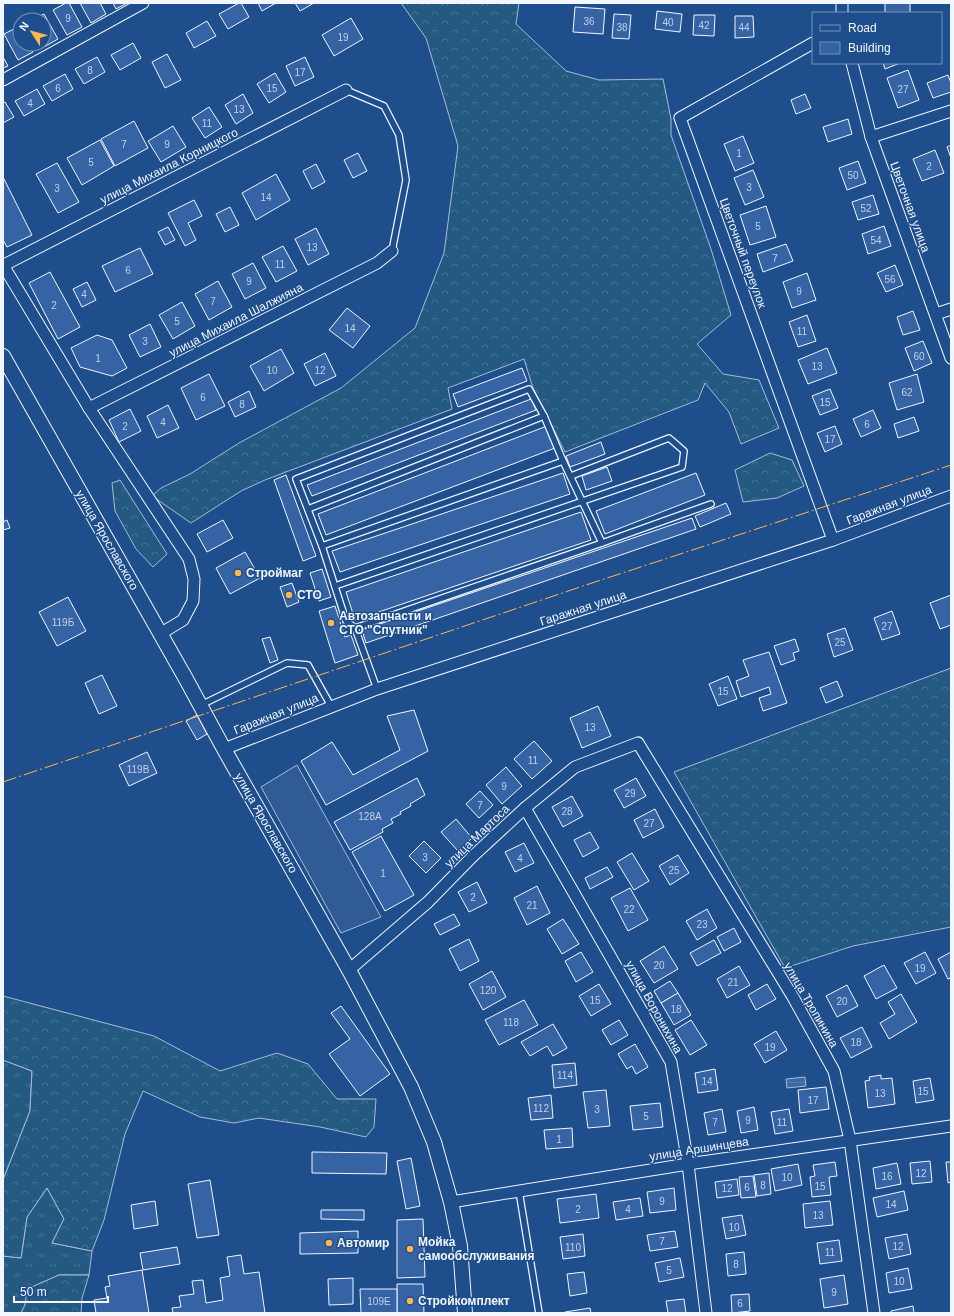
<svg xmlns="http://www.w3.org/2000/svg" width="954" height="1316" font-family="Helvetica,sans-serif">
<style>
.grass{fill:url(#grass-tufts);stroke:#a8bbd7}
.forest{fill:url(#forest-crowns);stroke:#a8bbd7}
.parking{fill:#305b95;stroke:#a8bbd7}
.water{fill:url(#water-rules);stroke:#a8bbd7}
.building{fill:#3563a3;stroke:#f2f6ff}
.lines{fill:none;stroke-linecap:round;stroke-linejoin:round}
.service-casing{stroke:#f2f6ff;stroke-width:8}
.minor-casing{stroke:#f2f6ff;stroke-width:13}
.tertiary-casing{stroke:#f2f6ff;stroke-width:16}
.service{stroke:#1f4e8c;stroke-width:5.5}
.minor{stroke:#1f4e8c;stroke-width:11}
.tertiary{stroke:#1f4e8c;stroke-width:14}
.power{stroke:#ffb74d;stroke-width:1;stroke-dasharray:14 3 2 3;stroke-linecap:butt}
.poi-dot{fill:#ffb74d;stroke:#1f4e8c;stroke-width:1.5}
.labels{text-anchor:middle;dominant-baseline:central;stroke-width:3;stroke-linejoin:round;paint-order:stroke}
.number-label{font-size:10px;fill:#c3d1e8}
.street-label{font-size:12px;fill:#f2f6ff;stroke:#1f4e8c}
.poi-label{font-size:12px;font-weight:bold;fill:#f2f6ff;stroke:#1f4e8c;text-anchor:start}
</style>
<defs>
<pattern id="grass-tufts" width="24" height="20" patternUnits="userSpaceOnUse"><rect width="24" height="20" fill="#245a82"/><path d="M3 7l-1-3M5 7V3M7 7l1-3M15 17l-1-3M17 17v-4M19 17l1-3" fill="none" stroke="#447295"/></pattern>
<pattern id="forest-crowns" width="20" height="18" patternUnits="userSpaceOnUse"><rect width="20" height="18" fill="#245a82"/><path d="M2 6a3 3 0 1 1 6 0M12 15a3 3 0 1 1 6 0" fill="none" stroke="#447295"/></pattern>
<pattern id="water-rules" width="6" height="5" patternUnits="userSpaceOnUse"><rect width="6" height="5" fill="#3b69a3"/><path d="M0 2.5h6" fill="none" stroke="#587fb1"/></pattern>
</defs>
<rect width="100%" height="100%" fill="#1f4e8c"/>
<g class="grass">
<path d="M3,1060l29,11 -2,40 -27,69z"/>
<path d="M47,1188l17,31 -12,24 40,8 -3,24h-30l-31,14 -3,16 -4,8h-18v-57l18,2 6,-41z"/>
</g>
<g class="forest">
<path d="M401,3h118l-3,21 50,47 33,9 64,-1 8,40v16l40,114 20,66 -34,29 26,30 36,6 20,48 -38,16 -12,-32 -24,-29 -7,17 -133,52 -32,-64 -9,-29 -76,29 4,21 -187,71 -24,11 -50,32 -39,-27 9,-8 29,-14 49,-31 102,-55 74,-60 29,-75 14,-107 -32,-108z"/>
<path d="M770,453l22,7 12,26 -27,12 -34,4 -8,-32z"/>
<path d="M120,480l47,74 -14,13 -17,-18 -21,-38 -3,-28z"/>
<path d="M951,668v259l-98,19 -68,22 -111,-196z"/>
<path d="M3,996l151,40 66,35 57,-18 31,11 29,35h39l-2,28 -8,10 -46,-10 -61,-9 -25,5 -34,-6 -57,-26 -18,43 -21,86 -12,31 -40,-8 12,-24 -17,-31 -20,29 -6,41 -18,-2v-76l27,-69 2,-40 -29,-11z"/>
<path d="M59,1275h30l-7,23 -1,15h-60l4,-8 2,-16z"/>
</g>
<path class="parking" d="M297,765l84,152 -40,16 -80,-146z"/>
<path class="water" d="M805,1077l1,9 -19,2 -1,-9z"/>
<g class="building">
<path d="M66,3h3l13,24 -15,8 -14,-25z"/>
<path d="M80,3h20l6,11 -15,9z"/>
<path d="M113,3h14l-11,6z"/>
<path d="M239,3h2l8,14 -21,12 -9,-15z"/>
<path d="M258,3h18l-14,8z"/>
<path d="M295,3h19l-14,8z"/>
<rect x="885" y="3" width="25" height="10"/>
<path d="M575,7l30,2 -2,25 -30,-2z"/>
<path d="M657,11l25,3 -2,18 -25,-3z"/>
<path d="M44,14l14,25 -16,9 -2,-4h4v-24h-12z"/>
<path d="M614,14l17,1 -2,24 -17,-1z"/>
<path d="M694,15h21l-1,21 -21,-1z"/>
<path d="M735,16h18l1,21 -19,1z"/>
<path d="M351,18l12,21 -29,17 -12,-21z"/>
<path d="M207,21l9,15 -22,12 -8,-15z"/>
<path d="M20,26v18h9l4,8 -15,8 -14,-26z"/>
<path d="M133,43l8,15 -21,12 -9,-15z"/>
<path d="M167,54l14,26 -16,8 -13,-26z"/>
<path d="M3,57l5,9 -5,2z"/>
<path d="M97,57l8,15 -21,12 -9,-15z"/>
<path d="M305,57l9,20 -19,9 -9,-20z"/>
<path d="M883,63h17l-15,6z"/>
<path d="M908,70l11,30 -21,8 -11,-30z"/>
<path d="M275,73l11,19 -17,11 -12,-19z"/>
<path d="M65,74l8,15 -21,12 -9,-15z"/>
<path d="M948,75l3,8v9l-18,6 -6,-15z"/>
<path d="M37,89l8,15 -21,12 -9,-15z"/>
<path d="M243,94l10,19 -17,11 -11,-19z"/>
<path d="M805,94l6,14 -15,6 -5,-14z"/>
<path d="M5,102l9,15 -11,6v-20z"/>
<path d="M209,107l13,20 -17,11 -13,-20z"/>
<path d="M848,119l4,15 -24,8 -5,-15z"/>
<path d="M134,121l14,27 -33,18 -14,-27z"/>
<path d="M173,126l13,21 -25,15 -13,-21z"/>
<path d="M743,136l11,27 -19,8 -11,-27z"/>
<path d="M100,140l14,26 -32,19 -15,-27z"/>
<path d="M951,145v13l-4,-11z"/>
<path d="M935,150l9,23 -22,8 -9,-22z"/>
<path d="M358,153l9,18 -14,7 -9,-18z"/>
<path d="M858,161l8,22 -19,7 -8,-22z"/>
<path d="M57,163l22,39 -21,11 -22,-39z"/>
<path d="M316,164l9,18 -13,7 -9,-18z"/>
<path d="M753,170l11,27 -19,8 -11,-27z"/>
<path d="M276,174l14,26 -34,20 -14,-27z"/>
<path d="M3,177l29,58 -25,12 -4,-7z"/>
<path d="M873,195l6,19 -21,6 -6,-18z"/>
<path d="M194,200l8,16 -14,7 8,17 -11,6 -17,-33z"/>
<path d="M766,206l10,31 -26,8 -10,-30z"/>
<path d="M230,207l9,18 -14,7 -9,-18z"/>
<path d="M884,226l7,20 -23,8 -6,-20z"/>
<path d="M168,227l7,13 -10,5 -7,-13z"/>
<path d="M316,228l13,26 -21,11 -13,-26z"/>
<path d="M786,244l7,17 -30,11 -6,-18z"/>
<path d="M283,246l14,25 -21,11 -14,-25z"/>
<path d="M140,248l13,26 -38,18 -13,-26z"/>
<path d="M253,263l13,25 -21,11 -13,-25z"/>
<path d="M895,265l8,20 -17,7 -9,-19z"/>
<path d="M50,272l30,55 -22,12 -29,-56z"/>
<path d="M807,273l9,27 -24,8 -9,-26z"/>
<path d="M218,281l14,26 -23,13 -14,-26z"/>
<path d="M87,282l9,18 -14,7 -9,-18z"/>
<path d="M182,302l13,24 -22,13 -14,-24z"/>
<path d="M347,308l23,18 -17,22 -24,-18z"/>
<path d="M913,311l7,19 -17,5 -6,-18z"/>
<path d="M807,315l9,26 -18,6 -9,-25z"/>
<path d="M150,324l11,23 -21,10 -11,-22z"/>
<path d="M97,335l15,5 15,28 -15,8 -32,-9 -9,-19z"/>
<path d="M923,341l9,22 -18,8 -9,-23z"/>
<path d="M827,348l10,25 -29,11 -10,-24z"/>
<path d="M281,349l13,24 -30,18 -14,-25z"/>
<path d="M325,353l11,23 -21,10 -11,-22z"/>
<path d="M522,368l5,13 -69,26 -5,-13z"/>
<path d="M209,374l16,32 -29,14 -15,-32z"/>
<path d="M917,374l7,28 -27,8 -8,-27z"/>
<path d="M830,389l8,19 -18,7 -8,-19z"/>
<path d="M249,391l7,16 -21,10 -7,-15z"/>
<path d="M531,399l5,11 -224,86 -5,-11z"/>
<path d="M168,405l11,23 -22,10 -10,-22z"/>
<path d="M130,409l11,22 -22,11 -10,-22z"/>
<path d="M873,410l8,18 -20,9 -8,-18z"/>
<path d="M914,417l5,14 -21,7 -4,-14z"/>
<path d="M547,426l8,22 -229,87 -8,-21z"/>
<path d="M835,426l7,18 -17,8 -8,-19z"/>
<path d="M601,442l4,12 -35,13 -4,-11z"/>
<path d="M607,467l5,14 -26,9 -4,-14z"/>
<path d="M563,473l7,21 -230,78 -8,-21z"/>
<path d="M696,473l9,22 -100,39 -9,-23z"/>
<path d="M286,475l30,81 -13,5 -29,-81z"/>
<path d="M726,503l5,11 -31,13 -5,-11z"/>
<path d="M581,512l10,28 -236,80 -9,-28z"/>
<path d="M692,518l4,11 -330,114 -4,-13z"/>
<path d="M7,520l3,8 -7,2v-8z"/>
<path d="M223,520l10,18 -26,14 -10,-18z"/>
<path d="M245,552l15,26 -30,16 -14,-26z"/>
<path d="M322,569l9,28 -12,4 -9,-28z"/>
<path d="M292,583l7,19 -12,5 -7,-20z"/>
<path d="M951,595v30l-11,4 -10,-26z"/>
<path d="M68,597l18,34 -29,15 -18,-34z"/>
<path d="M335,606l10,31 6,-2 7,20 -23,8 -16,-52z"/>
<path d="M892,611l8,23 -18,6 -8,-22z"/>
<path d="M845,628l8,22 -19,7 -7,-23z"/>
<path d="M270,637l8,23 -8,3 -8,-24z"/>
<path d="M795,639l4,12 -6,2 2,7 -14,5 -7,-19z"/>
<path d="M769,652l18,51 -24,8 -4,-13 12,-4 -2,-7 -28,10 -5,-16 13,-5 -6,-16z"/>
<path d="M102,675l15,31 -18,8 -14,-31z"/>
<path d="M728,676l9,23 -19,7 -9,-22z"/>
<path d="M837,681l6,15 -17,7 -6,-15z"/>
<path d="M598,706l13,30 -29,12 -12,-30z"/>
<path d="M414,710l14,41 -102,54 -25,-44 31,-19 21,33 47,-25 -13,-34z"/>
<path d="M197,715l10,19 -10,6 -11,-19z"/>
<path d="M534,741l18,20 -20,18 -18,-20z"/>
<path d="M147,752l10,21 -28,13 -10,-21z"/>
<path d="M506,767l16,19 -20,18 -16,-19z"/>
<path d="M417,778l8,17 -15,9 1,2 -11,6 1,2 -10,5 2,4 -11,6 1,3 -33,18 -16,-28z"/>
<path d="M636,778l10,18 -22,12 -10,-18z"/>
<path d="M480,791l13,14 -14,13 -13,-14z"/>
<path d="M572,796l11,20 -20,11 -11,-20z"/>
<path d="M655,809l9,18 -21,11 -9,-18z"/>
<path d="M456,819l16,19 -14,13 -17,-19z"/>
<path d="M590,832l9,16 -16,9 -9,-17z"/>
<path d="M381,836l33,59 -29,16 -33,-59z"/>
<path d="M424,841l17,17 -15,15 -17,-17z"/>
<path d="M524,843l10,20 -19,9 -10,-20z"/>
<path d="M632,853l17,28 -15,9 -17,-28z"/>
<path d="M678,855l11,18 -19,12 -11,-19z"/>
<path d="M607,867l6,10 -23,12 -5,-11z"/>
<path d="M477,882l10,21 -18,9 -11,-20z"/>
<path d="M537,886l13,27 -23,12 -13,-27z"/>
<path d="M630,888l18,32 -20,11 -17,-33z"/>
<path d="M707,909l10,19 -20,12 -11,-19z"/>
<path d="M454,914l6,11 -20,10 -6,-11z"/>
<path d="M563,919l16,25 -17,10 -15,-25z"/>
<path d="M734,928l7,14 -17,9 -7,-14z"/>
<path d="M469,939l10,22 -19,10 -11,-22z"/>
<path d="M714,940l7,13 -24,13 -7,-13z"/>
<path d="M664,946l14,23 -24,14 -14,-22z"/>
<path d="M581,952l12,20 -17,10 -11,-21z"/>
<path d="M925,952l11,21 -20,11 -12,-21z"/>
<path d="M951,952v26l-3,1 -10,-20z"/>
<path d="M884,965l13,23 -21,11 -12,-23z"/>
<path d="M739,966l11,19 -23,13 -10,-19z"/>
<path d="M492,971l14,26 -23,13 -14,-26z"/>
<path d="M670,981l8,12 -17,10 -7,-12z"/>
<path d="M599,984l12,20 -20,12 -12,-20z"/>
<path d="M767,984l9,15 -20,11 -8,-15z"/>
<path d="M847,985l11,21 -21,11 -11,-21z"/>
<path d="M678,993l13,22 -17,10 -13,-22z"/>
<path d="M901,994l16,28 -28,17 -9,-16 15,-9 -7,-12z"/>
<path d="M524,1000l14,25 -39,20 -14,-25z"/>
<path d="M341,1006l49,68 -30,22 -31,-42 21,-15 -19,-26z"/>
<path d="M619,1020l9,15 -17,10 -9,-15z"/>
<path d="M691,1020l16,25 -17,10 -15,-25z"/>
<path d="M553,1024l14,24 -14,8 -6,-10 -17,10 -9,-14z"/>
<path d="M862,1027l10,20 -21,11 -11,-20z"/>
<path d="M776,1031l11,19 -22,13 -11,-19z"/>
<path d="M635,1044l13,23 -12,7 -4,-8 -5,3 -9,-15z"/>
<path d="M575,1063l2,22 -23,3 -2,-23z"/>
<path d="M715,1069l3,21 -20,3 -3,-20z"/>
<path d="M881,1075v4l11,-1 3,26 -27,4 -3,-27 5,-1 -1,-3z"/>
<path d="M930,1078l4,22 -18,3 -3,-22z"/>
<path d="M826,1087l3,22 -29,4 -2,-23z"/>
<path d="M606,1090l4,36 -22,2 -5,-36z"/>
<path d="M551,1095l2,23 -22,2 -3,-22z"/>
<path d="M660,1103l3,24 -30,3 -3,-24z"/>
<path d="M754,1107l4,23 -17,3 -4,-22z"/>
<path d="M722,1109l4,23 -18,3 -4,-22z"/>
<path d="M789,1109l4,22 -18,3 -4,-22z"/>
<path d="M572,1128l1,19 -27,2 -2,-19z"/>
<path d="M312,1152l75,1 -1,21 -74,-1z"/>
<path d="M411,1158l9,48 -14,3 -9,-48z"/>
<path d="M930,1161l2,21 -20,2 -2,-21z"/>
<path d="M835,1162l2,14 -8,1 2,18 -19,2 -2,-20 5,-1 -2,-11z"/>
<path d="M946,1162h5v20l-3,1z"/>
<path d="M897,1163l4,21 -25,5 -3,-21z"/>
<path d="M798,1164l4,21 -27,6 -4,-22z"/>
<path d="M769,1173l2,21 -14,2 -3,-21z"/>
<path d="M753,1176l3,21 -15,1 -2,-21z"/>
<path d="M737,1179l2,16 -22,3 -2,-16z"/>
<path d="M210,1180l9,55 -22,3 -9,-54z"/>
<path d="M674,1188l2,22 -26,3 -3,-21z"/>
<path d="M904,1191l4,19 -31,7 -4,-19z"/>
<path d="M596,1194l3,24 -39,5 -3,-24z"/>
<path d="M640,1198l3,18 -27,4 -3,-18z"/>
<path d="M155,1201l3,24 -24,4 -3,-24z"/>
<path d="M830,1201l3,24 -28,3 -2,-24z"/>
<path d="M321,1210h43v10l-43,-1z"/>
<path d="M742,1215l4,20 -20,4 -4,-21z"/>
<path d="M423,1219l2,58 -28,1v-58z"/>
<path d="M358,1231v22l-58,1v-21z"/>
<path d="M675,1231l3,16 -28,4 -3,-16z"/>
<path d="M583,1234l2,22 -22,3 -3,-22z"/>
<path d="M907,1234l4,20 -22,5 -4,-21z"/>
<path d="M839,1240l3,21 -22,3 -3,-21z"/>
<path d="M177,1247l3,17 -37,6 -3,-17z"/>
<path d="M744,1252l2,22 -18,2 -2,-22z"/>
<path d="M241,1255l3,19 15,-2 6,41h-92l-1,-5 9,-1 -2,-11 15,-2 -2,-13 11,-1 3,23 17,-3 -3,-22 10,-2 -3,-19z"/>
<path d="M680,1258l4,19 -25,5 -4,-19z"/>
<path d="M908,1268l4,21 -23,4 -3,-20z"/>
<path d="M142,1270l7,43h-53l-2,-13 13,-2 -2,-11 5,-1 -2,-10z"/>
<path d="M584,1272l3,21 -17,3 -3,-22z"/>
<path d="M844,1275l4,29 -24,4 -4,-29z"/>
<path d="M353,1278v26l-24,1 -1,-26z"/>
<path d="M397,1284h26l1,29h-27z"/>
<path d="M360,1289h37v24h-36z"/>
<path d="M749,1294l1,17 -18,2 -1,-18z"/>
<path d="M684,1299l2,14h-18l-2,-12z"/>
<path d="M913,1306l1,7h-23v-2z"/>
<path d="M590,1308l1,5h-26v-1z"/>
</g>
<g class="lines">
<defs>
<g id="service">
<path d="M346,90l38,16 15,29 7,45 -14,71"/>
<path d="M308,509l236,-93"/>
<path d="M322,546l241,-85"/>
<path d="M335,586l347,-119 2,-16 -15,-13 -98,38"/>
<path d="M355,628l247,-85 109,-39"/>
<path d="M377,689l-22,-61 -9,-7 -24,-75 -26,-67 233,-90 15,27 19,45 39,82"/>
<path d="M201,705l86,-42 21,2 23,41"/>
<path d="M519,1191l20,122"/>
</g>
<g id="minor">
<path d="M842,3v10"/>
<path d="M813,43l-133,75 153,422"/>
<path d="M852,63l19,74 80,221"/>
<path d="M3,80l140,-77"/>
<path d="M871,137l80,-26"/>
<path d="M3,265l86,143 100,151 5,20 -1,22 -10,19 -23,14"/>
<path d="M4,265l342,-175"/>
<path d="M936,314l15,-5"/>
<path d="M89,408l288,-145 15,-12"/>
<path d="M224,749l153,-60 456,-149 118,-44"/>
<path d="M525,808l146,254 17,102 18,149"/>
<path d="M349,970l79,-68 45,-46 52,-48 50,-41 63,-24 155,254 41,74 16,69 24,173"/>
<path d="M451,1202l237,-38 263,-38"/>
</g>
<path id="tertiary" d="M3,356l183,323 38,70 125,221 62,117 23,55 17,60 9,44 5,67"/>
</defs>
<use href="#service" class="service-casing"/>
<use href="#minor" class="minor-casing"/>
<use href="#tertiary" class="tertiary-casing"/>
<use href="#service" class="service"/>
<use href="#minor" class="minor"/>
<use href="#tertiary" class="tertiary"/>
<path class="power" d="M3,782l586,-198 362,-119"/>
</g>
<g class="poi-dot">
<circle cx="238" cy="573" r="4"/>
<circle cx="289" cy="595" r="4"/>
<circle cx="331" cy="623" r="4"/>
<circle cx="329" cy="1243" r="4"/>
<circle cx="410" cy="1249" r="4"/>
<circle cx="410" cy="1301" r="4"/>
</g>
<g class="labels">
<g class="number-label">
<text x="68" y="18">9</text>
<text x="589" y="21">36</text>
<text x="668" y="22">40</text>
<text x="704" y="25">42</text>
<text x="622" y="27">38</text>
<text x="744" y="27">44</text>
<text x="343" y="37">19</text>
<text x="90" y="70">8</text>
<text x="300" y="72">17</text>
<text x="58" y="88">6</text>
<text x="272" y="88">15</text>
<text x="903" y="89">27</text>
<text x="30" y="103">4</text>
<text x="239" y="109">13</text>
<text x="207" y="123">11</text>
<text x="124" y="144">7</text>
<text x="167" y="144">9</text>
<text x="739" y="153">1</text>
<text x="91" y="162">5</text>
<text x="929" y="166">2</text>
<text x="853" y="175">50</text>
<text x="749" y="187">3</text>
<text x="57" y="188">3</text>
<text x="266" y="197">14</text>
<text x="866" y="208">52</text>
<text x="758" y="226">5</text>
<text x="876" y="240">54</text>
<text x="312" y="247">13</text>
<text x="775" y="258">7</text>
<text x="280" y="264">11</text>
<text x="128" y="270">6</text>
<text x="890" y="279">56</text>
<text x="249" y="281">9</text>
<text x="799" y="291">9</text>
<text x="84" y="294">4</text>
<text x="213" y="301">7</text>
<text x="54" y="305">2</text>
<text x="177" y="321">5</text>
<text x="350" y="328">14</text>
<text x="802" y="331">11</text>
<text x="145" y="341">3</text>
<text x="919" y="356">60</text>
<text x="98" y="358">1</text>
<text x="817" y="366">13</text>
<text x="272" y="370">10</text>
<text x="320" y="370">12</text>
<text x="907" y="392">62</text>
<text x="203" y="397">6</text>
<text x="825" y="402">15</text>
<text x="242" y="404">8</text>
<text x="163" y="422">4</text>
<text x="867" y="424">6</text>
<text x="125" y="426">2</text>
<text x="830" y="439">17</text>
<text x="63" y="622">119Б</text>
<text x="887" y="626">27</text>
<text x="840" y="642">25</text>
<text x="723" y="691">15</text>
<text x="590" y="727">13</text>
<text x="533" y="760">11</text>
<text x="138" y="769">119В</text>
<text x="504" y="786">9</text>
<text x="630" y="793">29</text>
<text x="480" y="805">7</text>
<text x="567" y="811">28</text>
<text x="370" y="816">128А</text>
<text x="649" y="823">27</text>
<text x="425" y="857">3</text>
<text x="520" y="858">4</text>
<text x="674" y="870">25</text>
<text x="383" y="873">1</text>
<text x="473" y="897">2</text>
<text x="532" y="905">21</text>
<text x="629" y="909">22</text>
<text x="702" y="924">23</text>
<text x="659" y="965">20</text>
<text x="920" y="968">19</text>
<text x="733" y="982">21</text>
<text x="488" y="990">120</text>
<text x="595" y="1000">15</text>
<text x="842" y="1001">20</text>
<text x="676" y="1009">18</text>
<text x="511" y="1022">118</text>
<text x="856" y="1042">18</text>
<text x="770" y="1047">19</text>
<text x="565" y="1075">114</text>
<text x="707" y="1081">14</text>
<text x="923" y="1091">15</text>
<text x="880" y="1093">13</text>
<text x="813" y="1100">17</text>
<text x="541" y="1108">112</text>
<text x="597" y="1109">3</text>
<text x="646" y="1116">5</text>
<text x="748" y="1120">9</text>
<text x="715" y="1122">7</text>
<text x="782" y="1122">11</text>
<text x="559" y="1139">1</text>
<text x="921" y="1173">12</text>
<text x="887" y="1176">16</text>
<text x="787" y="1177">10</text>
<text x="763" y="1185">8</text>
<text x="820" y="1186">15</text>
<text x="747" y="1187">6</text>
<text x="727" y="1188">12</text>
<text x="662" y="1201">9</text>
<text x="891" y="1204">14</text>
<text x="578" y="1209">2</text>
<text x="628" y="1209">4</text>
<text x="818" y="1215">13</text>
<text x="734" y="1227">10</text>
<text x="662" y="1241">7</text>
<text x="898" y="1246">12</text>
<text x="573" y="1247">110</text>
<text x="830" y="1252">11</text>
<text x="736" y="1264">8</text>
<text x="669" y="1270">5</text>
<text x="899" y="1281">10</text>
<text x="834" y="1292">9</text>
<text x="379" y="1301">109Е</text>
<text x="740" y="1303">6</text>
</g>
<g class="street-label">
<text transform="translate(169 166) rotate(-27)">улица Михаила Корницкого</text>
<text transform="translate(910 207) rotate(70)">Цветочная улица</text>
<text transform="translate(743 253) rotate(70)">Цветочный переулок</text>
<text transform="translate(236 320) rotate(-27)">улица Михаила Шалжияна</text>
<text transform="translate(889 505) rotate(-21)">Гаражная улица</text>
<text transform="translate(107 540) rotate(60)">улица Ярославского</text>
<text transform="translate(583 608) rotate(-18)">Гаражная улица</text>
<text transform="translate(276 714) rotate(-22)">Гаражная улица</text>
<text transform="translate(266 823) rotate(60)">улица Ярославского</text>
<text transform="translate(477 836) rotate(-44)">улица Мартоса</text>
<text transform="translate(811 1005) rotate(60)">улица Тропинина</text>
<text transform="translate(654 1007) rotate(61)">улица Воронихина</text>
<text transform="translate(699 1149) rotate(-9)">улица Аршинцева</text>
</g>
<g class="poi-label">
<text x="246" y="573">Строймаг</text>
<text x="297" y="595">СТО</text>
<text x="339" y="616">Автозапчасти и<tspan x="339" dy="14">СТО "Спутник"</tspan></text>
<text x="418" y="1242">Мойка<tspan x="418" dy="14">самообслуживания</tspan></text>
<text x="337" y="1243">Автомир</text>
<text x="418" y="1301">Стройкомплект</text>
</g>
</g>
<rect width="954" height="1316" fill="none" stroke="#f2f6ff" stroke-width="8"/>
<rect x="812" y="12" width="130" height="52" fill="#1f4e8c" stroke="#7391ba"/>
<rect x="820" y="25" width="20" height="6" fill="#1f4e8c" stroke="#7391ba"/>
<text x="848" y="32" font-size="12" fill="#f2f6ff">Road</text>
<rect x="820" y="42" width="20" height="12" fill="#3563a3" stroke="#7391ba"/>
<text x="848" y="52" font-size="12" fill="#f2f6ff">Building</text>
<g transform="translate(32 32) rotate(306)"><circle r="19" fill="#1f4e8c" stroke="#7391ba"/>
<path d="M0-3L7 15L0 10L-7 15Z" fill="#ffb74d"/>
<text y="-6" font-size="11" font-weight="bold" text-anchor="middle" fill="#f2f6ff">N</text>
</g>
<path d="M14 1296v6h94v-6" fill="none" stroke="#f2f6ff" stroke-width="2"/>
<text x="20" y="1296" font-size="12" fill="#f2f6ff" stroke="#1f4e8c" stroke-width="3" paint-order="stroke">50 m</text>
</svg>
